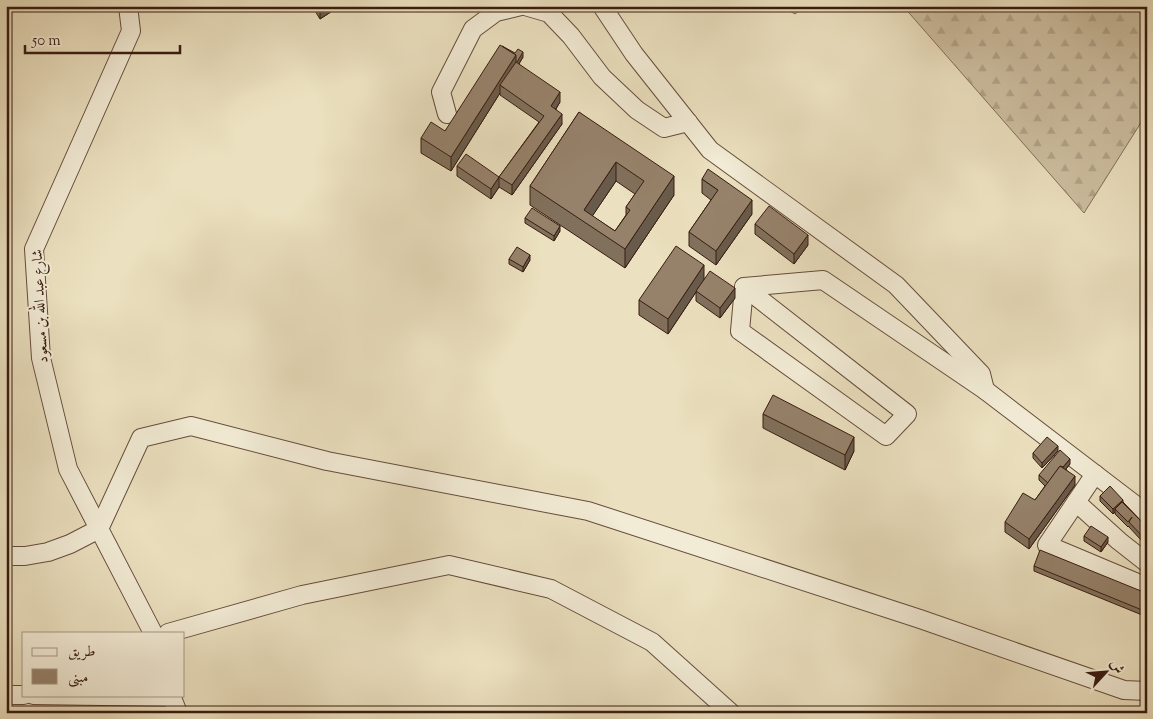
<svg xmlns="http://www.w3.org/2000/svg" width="1153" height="719" font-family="'Sorts Mill Goudy',Amiri,serif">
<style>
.forest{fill:url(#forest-firs);stroke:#836e58}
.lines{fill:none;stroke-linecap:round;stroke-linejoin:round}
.minor-casing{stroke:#664d3c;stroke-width:20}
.minor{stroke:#f2ebd5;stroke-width:18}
.wall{fill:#81705c;stroke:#391c10;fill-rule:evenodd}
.shaded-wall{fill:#695b4b;stroke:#391c10}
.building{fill:#96826b;stroke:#391c10;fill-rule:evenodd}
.labels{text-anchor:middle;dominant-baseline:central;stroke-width:4;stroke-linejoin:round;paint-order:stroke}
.street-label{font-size:15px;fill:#391c10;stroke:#f2ebd5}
</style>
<defs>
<pattern id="forest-firs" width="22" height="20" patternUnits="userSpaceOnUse" patternTransform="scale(1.25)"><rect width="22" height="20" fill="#cdbfa1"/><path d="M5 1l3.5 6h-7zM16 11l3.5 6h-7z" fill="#b1a48a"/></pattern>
</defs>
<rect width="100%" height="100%" fill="#ebe0bf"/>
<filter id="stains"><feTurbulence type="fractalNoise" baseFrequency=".004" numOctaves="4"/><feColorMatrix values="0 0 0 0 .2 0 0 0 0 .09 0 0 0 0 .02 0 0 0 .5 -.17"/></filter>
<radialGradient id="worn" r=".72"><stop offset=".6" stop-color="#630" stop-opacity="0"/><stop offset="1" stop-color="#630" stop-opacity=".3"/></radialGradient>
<g class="forest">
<path d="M781,6h24l-10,8z"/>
<path d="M903,6h231l13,14v93l-63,100z"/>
</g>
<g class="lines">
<defs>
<g id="minor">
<path d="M128,6l3,25 -97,218 7,109 27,111 85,164"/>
<path d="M525,6l24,7 22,23 31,41 35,33 27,18 24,-6"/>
<path d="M602,6l32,48 76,96 186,135 85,89 4,16"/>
<path d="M447,114l-6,-22 32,-63 23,-17 25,-6"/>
<path d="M744,287l79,-7 162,110 162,124"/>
<path d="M744,287l163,127 -21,22 -146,-105z"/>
<path d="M1095,474l-48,71 100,42"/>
<path d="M1076,502l43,39 28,22"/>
<path d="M6,556h19l23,-4 22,-8 29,-15 42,-91 50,-12 136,35 261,50 332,108 204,71 23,1"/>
<path d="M168,633l134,-38 147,-30 102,24 101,53 79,71"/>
<path d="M6,695h18"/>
<path d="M33,695l138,2"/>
<path d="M171,695l7,18"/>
</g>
</defs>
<use href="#minor" class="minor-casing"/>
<use href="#minor" class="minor"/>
</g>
<g class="wall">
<path d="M312,6h28l-20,13z"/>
<path d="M515,53l8,4 -4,7 41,38 -4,7 6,15 -50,71 -13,-8 -8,12 -34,-23v-10l42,11 40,-55 -39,-27v-2l-49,78 -30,-18v-15l24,-7z"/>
<path d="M579,112l95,83 -49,73 -95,-63v-19zM616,181l19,13 -9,13v8l-11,16 -23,-15z"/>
<path d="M1147,169v20l-3,-2v-14z"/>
<path d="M702,179l50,35 -36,51 -27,-19v-14l22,-32 -9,-7z"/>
<path d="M525,218l35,13 -6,10 -29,-18z"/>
<path d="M1147,221v17l-1,-1v-15z"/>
<path d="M755,224l53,21 -14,19 -39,-30z"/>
<path d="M509,259l21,1 -7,12 -14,-8z"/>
<path d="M704,279l31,19 -15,20 -24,-17v-9l-28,42 -29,-19v-15z"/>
<path d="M763,414l91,37 -9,19 -82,-42z"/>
<path d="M1058,451l-16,17 -9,-10v-5z"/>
<path d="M1070,464l-4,5 9,16 -46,64 -24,-17v-10l30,-22 10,-14 -6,-6v-5z"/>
<path d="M1100,496l23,6 24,25v19l-4,-4v-4l-2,2 -12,-13v-1l-1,1 -13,-13v-2l-2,2 -13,-13z"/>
<path d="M1084,536l24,6 -7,10 -17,-11z"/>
<path d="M1034,566l107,25 6,-3v29l-113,-46z"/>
</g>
<g class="shaded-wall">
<path d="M324,6h16l-20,13v-10z"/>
<path d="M523,52v5l-19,31 -4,-3v8l-49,78v-14l65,-102z"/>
<path d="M560,92v10l-9,14v-10z"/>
<path d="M562,114v10l-50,71v-10z"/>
<path d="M616,162v19l-29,43 -3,-14z"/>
<path d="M674,176v19l-49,73v-19z"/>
<path d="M499,177v10l-8,12v-10z"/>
<path d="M752,200v14l-36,51v-14z"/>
<path d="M560,226v5l-6,10v-5z"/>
<path d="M808,235v10l-14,19v-10z"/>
<path d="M530,255v5l-7,12v-5z"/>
<path d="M704,265v15l-36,54v-15z"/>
<path d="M735,288v10l-15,20v-10z"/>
<path d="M854,437v14l-9,19v-15z"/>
<path d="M1058,446v5l-16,17v-5z"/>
<path d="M1070,459v5l-21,25v-5z"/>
<path d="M1075,476v9l-46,64v-10z"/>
<path d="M1123,500v5l-8,4v3l-2,2v-5z"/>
<path d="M1147,530v5l-6,5v-5z"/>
<path d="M1108,537v5l-7,10v-5z"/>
</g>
<g class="building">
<path d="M318,6h6l-4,3z"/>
<path d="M500,45l16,10 -65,102 -30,-19 10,-16 14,9z"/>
<path d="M502,46l13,7 3,-4 5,3 -6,10 -1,1v-8z"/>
<path d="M516,62l44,30 -9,14 11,8 -50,71 -13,-8 -8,12 -34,-23 9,-12 33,23 45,-61 -44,-31z"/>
<path d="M579,112l95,64 -49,73 -95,-63zM616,162l28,19 -18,26 4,3 -15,21 -31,-21z"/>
<path d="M708,169l44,31 -36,51 -27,-19 29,-42 -16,-11z"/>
<path d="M1147,169v6l-3,-2z"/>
<path d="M769,206l39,29 -14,19 -39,-30z"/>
<path d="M532,208l28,18 -6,10 -29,-18z"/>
<path d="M676,246l28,19 -36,54 -29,-19z"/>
<path d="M517,247l13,8 -7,12 -14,-8z"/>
<path d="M710,271l25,17 -15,20 -24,-17z"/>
<path d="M773,395l81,42 -9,18 -82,-41z"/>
<path d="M1047,437l11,9 -16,17 -9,-10z"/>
<path d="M1060,450l10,9 -7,8 -3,-1 -12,17 -9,-8z"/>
<path d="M1060,466l15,10 -46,63 -24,-17 18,-29 12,7z"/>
<path d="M1110,486l13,14 -10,9 -13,-13z"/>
<path d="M1122,502l25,25v3l-6,5 -12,-13 3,-5 -4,5 -13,-13z"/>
<path d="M1091,526l17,11 -7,10 -17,-11z"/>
<path d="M1147,533v7l-4,-3z"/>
<path d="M1040,550l101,41 2,-5 4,2v24l-113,-46z"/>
</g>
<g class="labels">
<g class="street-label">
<text transform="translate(41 306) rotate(-93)">شارع عبد الله بن مسعود</text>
</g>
</g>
<rect width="1153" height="719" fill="none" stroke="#ebe0bf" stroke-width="25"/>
<rect x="8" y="8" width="1138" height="704" fill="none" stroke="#391c10" stroke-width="2.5"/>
<rect x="12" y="12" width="1128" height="694" fill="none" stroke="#391c10"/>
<rect x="22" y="632" width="162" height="65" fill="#f2ebd5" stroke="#a89886"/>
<rect x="32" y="648" width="25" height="8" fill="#f2ebd5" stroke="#a89886"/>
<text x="68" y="656" font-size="15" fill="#391c10">طريق</text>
<rect x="32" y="669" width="25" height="15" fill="#96826b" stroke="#a89886"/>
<text x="68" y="682" font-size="15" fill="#391c10">مبنى</text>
<g transform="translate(1106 672) rotate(64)" stroke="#f2ebd5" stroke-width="4" paint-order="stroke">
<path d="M0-4L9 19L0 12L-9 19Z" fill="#391c10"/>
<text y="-8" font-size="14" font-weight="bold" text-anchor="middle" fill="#391c10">ش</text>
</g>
<path d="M25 45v8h155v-8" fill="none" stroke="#391c10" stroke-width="2.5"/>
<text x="32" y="45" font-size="15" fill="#391c10" stroke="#f2ebd5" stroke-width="4" paint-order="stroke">50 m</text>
<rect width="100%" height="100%" filter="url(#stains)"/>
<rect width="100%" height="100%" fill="url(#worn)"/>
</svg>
